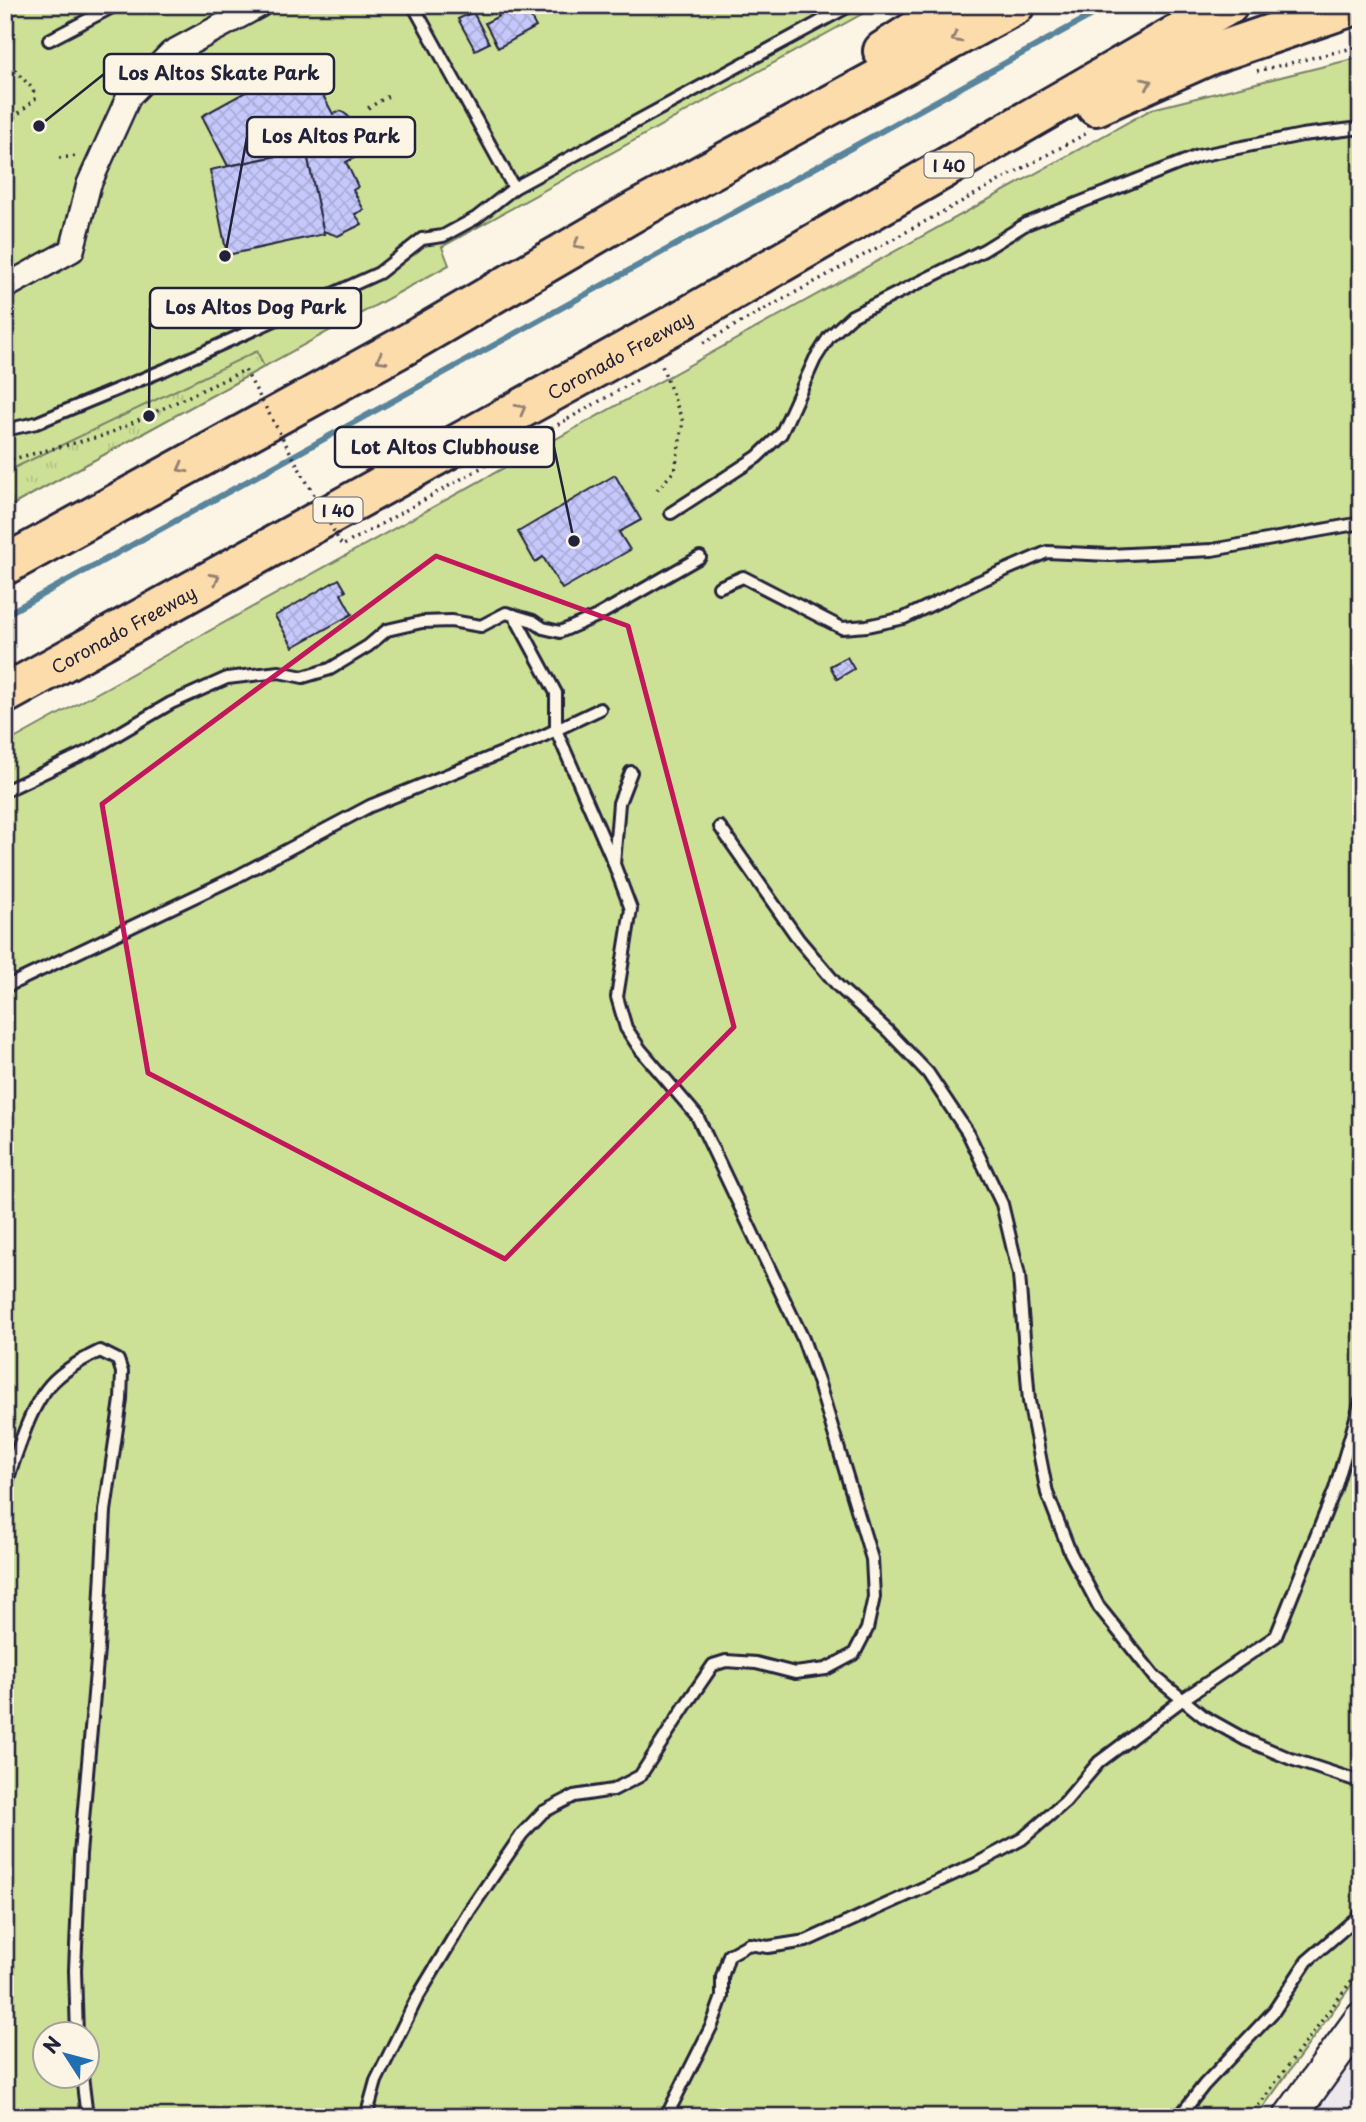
<svg xmlns="http://www.w3.org/2000/svg" width="1366" height="2122" font-family="'Playpen Sans',sans-serif">
<style>
.built{fill:#ece8eb}
.green{fill:#cde196;stroke:#788268;stroke-width:2;fill-rule:evenodd}
.park{fill:url(#park-tufts);stroke:#788268;stroke-width:2}
.lines{fill:none;stroke-linecap:round;stroke-linejoin:round}
.stream{stroke:#58849c;stroke-width:6}
.building{fill:url(#building-cross-hatch);stroke:#22223b;stroke-width:2}
.lane-casing{stroke:#22223b;stroke-width:16}
.street-casing{stroke:#22223b;stroke-width:28}
.secondary-casing{stroke:#22223b;stroke-width:37}
.highway-casing{stroke:#22223b;stroke-width:44}
.path{stroke:#22223b;stroke-width:3.5;stroke-dasharray:2 5;stroke-linecap:butt}
.lane{stroke:#fcf5e5;stroke-width:10}
.street{stroke:#fcf5e5;stroke-width:23}
.secondary{stroke:#fcf5e5;stroke-width:32}
.highway{stroke:#fddcac;stroke-width:38}
.path-bridge{stroke:#22223b;stroke-width:3.5;stroke-dasharray:2 5;stroke-linecap:butt}
.oneway{stroke:#907f74}
.marked{fill:none;stroke:#c2185b;stroke-width:5;stroke-linejoin:round}
.labels{text-anchor:middle;dominant-baseline:central;stroke-width:5;stroke-linejoin:round;paint-order:stroke}
.shield{fill:#fcf5e5;stroke:#63616e;stroke-width:2}
.shield-label{font-size:16px;font-weight:bold;fill:#22223b}
.street-label{font-size:18px;fill:#22223b;stroke:#fcf5e5}
.leader{fill:none;stroke:#22223b;stroke-width:2.5}
.callout-dot{fill:#22223b;stroke:#fcf5e5;stroke-width:2.5}
.callout{fill:#fcf5e5;stroke:#22223b;stroke-width:2.5}
.callout-label{font-size:19px;text-anchor:middle;font-weight:bold;fill:#22223b}
</style>
<defs>
<pattern id="park-tufts" width="24" height="20" patternUnits="userSpaceOnUse" patternTransform="scale(1.75)"><rect width="24" height="20" fill="#cde196"/><path d="M3 7l-1-3M5 7V3M7 7l1-3M15 17l-1-3M17 17v-4M19 17l1-3" fill="none" stroke="#b0c182"/></pattern>
<pattern id="building-cross-hatch" width="8" height="8" patternUnits="userSpaceOnUse" patternTransform="scale(1.75)"><rect width="8" height="8" fill="#c5c8fa"/><path d="M0 0l8 8M0 8l8-8" fill="none" stroke="#a9acd7"/></pattern>
</defs>
<rect width="100%" height="100%" fill="#fcf5e5"/>
<filter id="ink" filterUnits="userSpaceOnUse"><feTurbulence type="fractalNoise" baseFrequency=".0143" numOctaves="2"/><feDisplacementMap in="SourceGraphic" scale="14" xChannelSelector="R" yChannelSelector="G"/><feConvolveMatrix kernelMatrix="1 2 1 2 8 2 1 2 1" color-interpolation-filters="sRGB"/></filter>
<g filter="url(#ink)">
<path class="built" d="M1361,2044v73h-53z"/>
<g class="green">
<path d="M5,5h873l-436,242 7,18 -444,244z"/>
<path d="M1361,57v1915l-105,145h-1251v-1373l1147,-635zM46,2035h42v41h-42z"/>
</g>
<path class="park" d="M257,351l7,16 -259,142v-39l7,-1z"/>
<g class="lines">
<path class="stream" d="M5,615l1105,-610"/>
</g>
<g class="building">
<path d="M493,5h31l12,22 -38,21 -13,-25 14,-7z"/>
<path d="M473,12l16,31 -14,7 -17,-31z"/>
<path d="M304,60l29,54 8,-3 7,5 16,37 -18,9 12,25 -5,3 11,20 -9,4 7,10 -24,12 -15,-5 -17,-81 -78,16 -26,-50z"/>
<path d="M306,150l18,84 -97,21 -17,-85z"/>
<path d="M615,475l26,45 -22,12 11,18 -68,39 -19,-32 -8,5 -17,-30z"/>
<path d="M339,579l7,12 -5,3 11,20 -59,33 -18,-31z"/>
<path d="M847,657l7,12 -17,10 -7,-13z"/>
</g>
<g class="lines">
<defs>
<g id="lane">
<path d="M49,40l67,-35"/>
<path d="M514,188l337,-183"/>
<path d="M5,430l31,-7 128,-53 215,-97 43,-34 21,-3 33,-18 38,-30 -101,-183"/>
<path d="M671,513l86,-56 24,-23 34,-75 14,-22 23,-21 132,-66 42,-26 172,-68 104,-21 59,-7"/>
<path d="M719,587l24,-10 99,51 25,-2 37,-8 74,-36 69,-30 62,3 103,-5 149,-27"/>
<path d="M514,615l42,78v37l57,131"/>
<path d="M5,791l86,-41 80,-47 56,-25 52,-6 24,5 27,-8 38,-23 19,-16 35,-8 29,-1 30,5 25,-13 27,8 10,7 17,4 37,-16 103,-59"/>
<path d="M720,827l79,113 39,46 50,45 40,42 40,60 34,71 17,71 10,126 18,92 23,59 29,55 56,70 48,39 43,24 45,19 70,23"/>
<path d="M5,987l231,-110 134,-71 171,-69 59,-28"/>
<path d="M5,1490c4,-18 11,-35 17,-52 17,-48 32,-65 78,-87l18,9 4,12 -1,28 -16,111 -7,138 -18,205 -5,116 2,65"/>
<path d="M82,2076l5,41"/>
<path d="M366,2117l10,-36 41,-83 53,-88 52,-76 21,-22 31,-16 39,-6 27,-14 45,-70 28,-41 13,-4 30,2 39,10 31,-4 28,-15 13,-25 7,-32 -2,-38 -53,-175 -16,-45 -106,-223 -57,-67 -14,-21 -9,-31 14,-88 -17,-45 5,-61 12,-31"/>
<path d="M666,2117l46,-92 10,-28v-20l7,-22 20,-11 19,3 38,-6 170,-77 46,-25 43,-37 34,-40 83,-62 94,-64 59,-147 26,-88"/>
<path d="M1179,2117l25,-32 70,-74 33,-50 54,-47"/>
</g>
<path id="street" d="M5,287l67,-37 17,-66 40,-88 42,-43 89,-48"/>
<path id="secondary" d="M1290,2117l71,-98"/>
<g id="highway">
<path d="M883,51l72,-46"/>
<path d="M1096,106l116,-52 144,-49"/>
<path d="M5,565l395,-217 237,-138 378,-205"/>
<path id="s1" d="M5,694l666,-368 557,-321"/>
</g>
</defs>
<use href="#lane" class="lane-casing"/>
<use href="#street" class="street-casing"/>
<use href="#secondary" class="secondary-casing"/>
<use href="#highway" class="highway-casing"/>
<g class="path">
<path d="M5,60l28,29 2,10 -24,21 -6,21"/>
<path d="M1257,71l104,-25"/>
<path d="M368,108l22,-13"/>
<path d="M59,158l19,-2"/>
<path d="M703,343l384,-210"/>
<path d="M568,419l71,-40"/>
<path d="M5,461l101,-26"/>
<path d="M657,490l18,-20 8,-48 -21,-56"/>
<path d="M1250,2117l111,-149"/>
</g>
<use href="#lane" class="lane"/>
<use href="#street" class="street"/>
<use href="#secondary" class="secondary"/>
<use href="#highway" class="highway"/>
<path class="path-bridge" d="M106,435l139,-65 97,176 226,-127"/>
</g>
<defs><path id="oneway-chevron" d="M-2-3.5L2.5 0L-2 3.5" fill="none" stroke-width="1.6" stroke-linecap="round" stroke-linejoin="round" transform="scale(1.75)"/></defs>
<g class="oneway">
<use href="#oneway-chevron" transform="translate(956 38) rotate(152)"/>
<use href="#oneway-chevron" transform="translate(1147 83) rotate(-24)"/>
<use href="#oneway-chevron" transform="translate(578 244) rotate(150)"/>
<use href="#oneway-chevron" transform="translate(381 359) rotate(151)"/>
<use href="#oneway-chevron" transform="translate(521 409) rotate(-29)"/>
<use href="#oneway-chevron" transform="translate(182 468) rotate(151)"/>
<use href="#oneway-chevron" transform="translate(215 578) rotate(-29)"/>
</g>
</g>
<path class="marked" d="M436,556l192,70 106,401 -229,232 -357,-186 -46,-269z"/>
<g class="labels">
<g class="shield">
<rect x="924.5" y="152.5" width="49" height="25" rx="5"/>
<rect x="313.5" y="497.5" width="49" height="25" rx="5"/>
</g>
<g class="shield-label">
<text x="949" y="165">I 40</text>
<text x="338" y="510">I 40</text>
</g>
<g class="street-label">
<text stroke="none"><textPath href="#s1" startOffset="702">Coronado Freeway</textPath></text>
<text stroke="none"><textPath href="#s1" startOffset="135">Coronado Freeway</textPath></text>
</g>
</g>
<path class="leader" d="M39 126L104 74M225 256L247 137M149 416L150 308M574 541L554 447"/>
<g class="callout-dot">
<circle cx="39" cy="126" r="7"/>
<circle cx="225" cy="256" r="7"/>
<circle cx="149" cy="416" r="7"/>
<circle cx="574" cy="541" r="7"/>
</g>
<g class="callout">
<rect x="104" y="54" width="230" height="40" rx="7"/>
<rect x="247" y="117" width="168" height="40" rx="7"/>
<rect x="150" y="288" width="211" height="40" rx="7"/>
<rect x="335" y="427" width="219" height="40" rx="7"/>
</g>
<g class="callout-label">
<text x="219" y="80">Los Altos Skate Park</text>
<text x="331" y="143">Los Altos Park</text>
<text x="256" y="314">Los Altos Dog Park</text>
<text x="445" y="454">Lot Altos Clubhouse</text>
</g>
<rect width="1366" height="2122" fill="none" stroke="#fcf5e5" stroke-width="28"/>
<rect x="14" y="14" width="1338" height="2094" fill="none" stroke="#22223b" stroke-width="2.5" filter="url(#ink)"/>
<g transform="translate(66 2055) rotate(306)"><circle r="33" fill="#fcf5e5" stroke="#a5a1a1" stroke-width="2"/>
<path d="M0-5L12 26L0 18L-12 26Z" fill="#1f6fb2"/>
<text y="-10" font-size="19" font-weight="bold" text-anchor="middle" fill="#22223b">N</text>
</g>
</svg>
